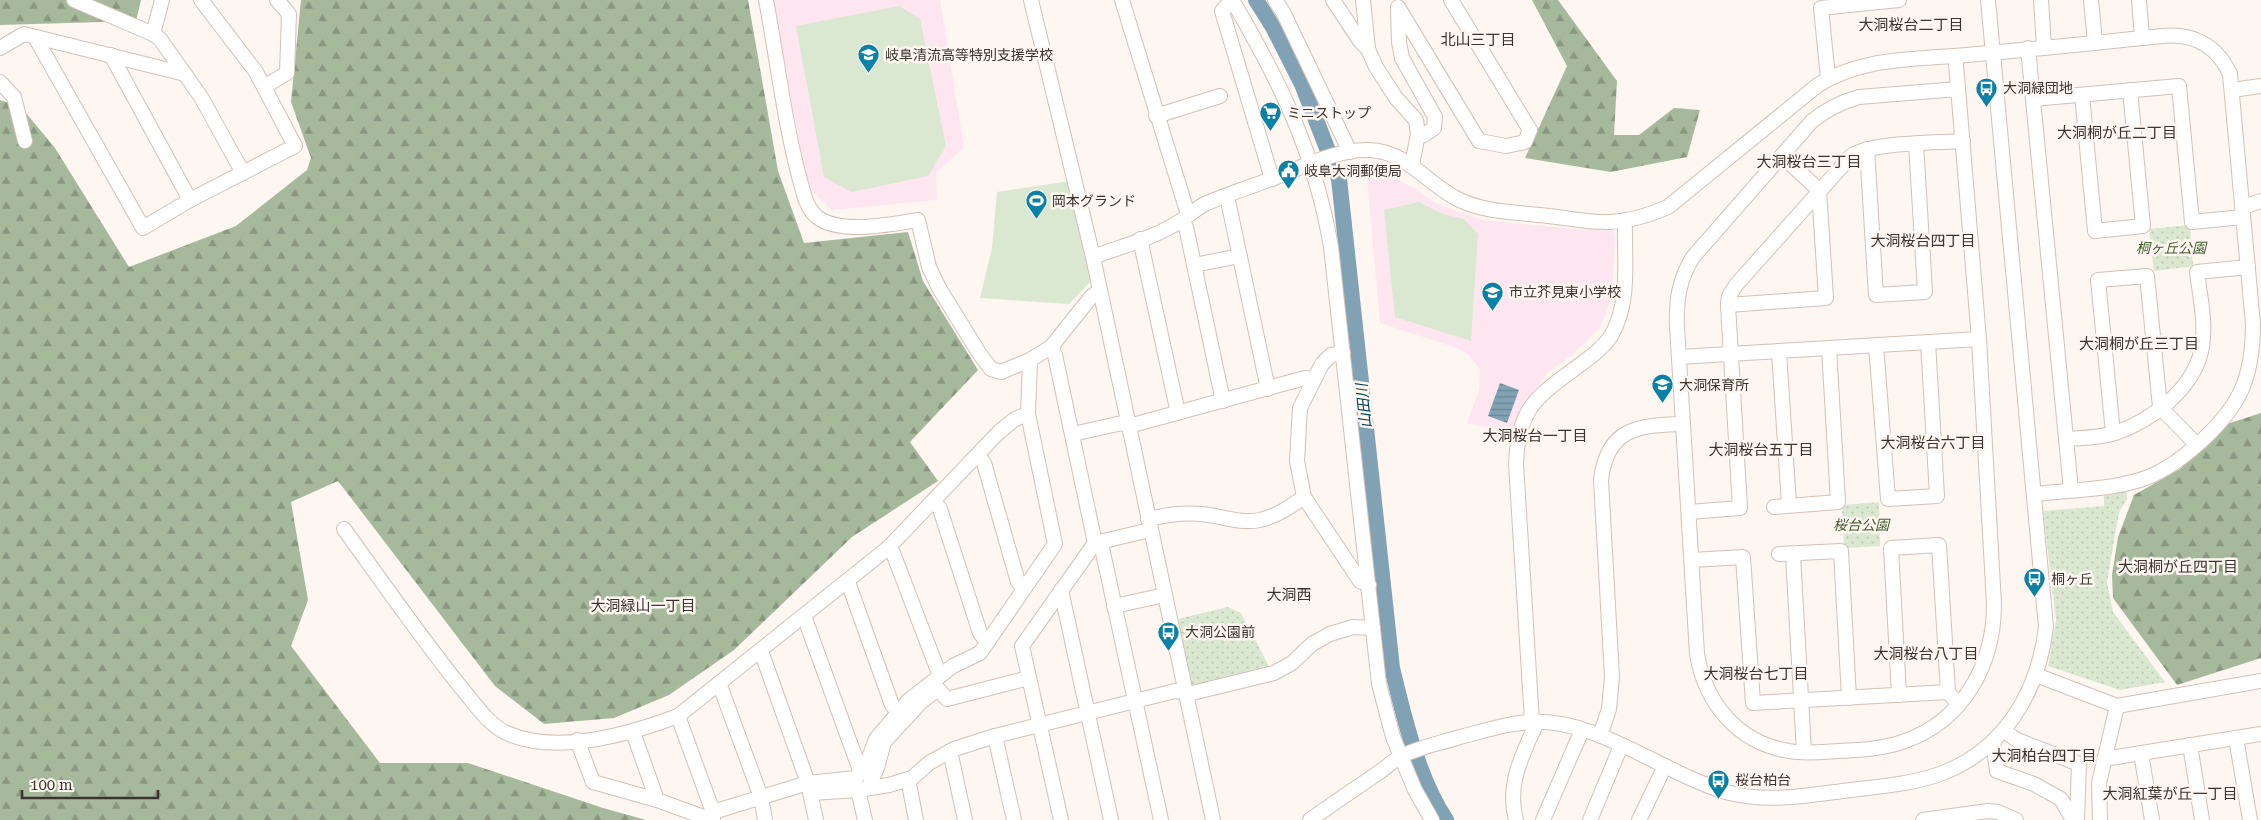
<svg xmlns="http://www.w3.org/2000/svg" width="2261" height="820" font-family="'Roboto Serif','Noto Sans JP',serif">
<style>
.education{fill:#fee6f1}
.grass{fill:#dae8d1}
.forest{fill:url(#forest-firs)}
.park{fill:url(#park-dots)}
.water{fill:url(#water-rules)}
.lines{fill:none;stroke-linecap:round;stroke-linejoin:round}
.river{stroke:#81a2b4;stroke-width:16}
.minor-casing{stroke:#d3c1b6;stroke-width:16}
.minor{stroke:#fff;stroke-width:14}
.labels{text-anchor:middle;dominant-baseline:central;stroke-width:5;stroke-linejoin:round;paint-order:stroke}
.poi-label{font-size:14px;fill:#3a332e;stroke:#fdf6f1;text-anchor:start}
.park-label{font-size:14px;font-style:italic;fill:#435d30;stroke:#fdf6f1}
.neighbourhood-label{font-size:15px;fill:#3a332e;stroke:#fdf6f1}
.water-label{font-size:15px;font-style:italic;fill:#00425d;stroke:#fdf6f1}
</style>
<defs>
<pattern id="forest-firs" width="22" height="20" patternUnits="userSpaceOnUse" patternTransform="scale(1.25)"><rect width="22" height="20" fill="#a7b99c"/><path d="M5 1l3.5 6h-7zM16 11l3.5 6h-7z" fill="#899780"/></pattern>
<pattern id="park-dots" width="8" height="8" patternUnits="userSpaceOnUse" patternTransform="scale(1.25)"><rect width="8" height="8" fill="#dae8d1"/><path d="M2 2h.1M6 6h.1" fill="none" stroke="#bcc7b4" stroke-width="1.8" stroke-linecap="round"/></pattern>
<pattern id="water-rules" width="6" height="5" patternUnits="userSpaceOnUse" patternTransform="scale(1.25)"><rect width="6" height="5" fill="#81a2b4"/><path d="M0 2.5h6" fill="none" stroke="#6b8593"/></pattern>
</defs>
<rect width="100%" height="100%" fill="#fdf6f1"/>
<g class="education">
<path d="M772,0h168l24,147 -28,26 1,27 -105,10 -18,-17 -8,-17z"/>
<path d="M1392,176l18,10 27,18 46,16 92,9h37l3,6 -3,64 -13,30 -27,26 -25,18 -19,26 -14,34 -47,-10 12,-33 1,-20 -11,-15 -12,-7 -77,-25 -13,-144z"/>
</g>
<g class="grass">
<path d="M899,6l21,13 26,127 -18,30 -76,16 -28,-15 -28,-151z"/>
<path d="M1070,181l22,99 -23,24 -89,-6 12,-50 5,-56z"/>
<path d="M1419,202l24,12 21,5 14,15 -7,107 -76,-24 -11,-107z"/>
</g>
<g class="forest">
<path d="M0,0h141l-5,21 -136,4z"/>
<path d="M301,0h447l30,171 26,72 104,-11 15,49 55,89 -68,72 28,39 -86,56 -118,113 -65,45 -55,23 -70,6 -49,-38 -157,-205 -47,21 17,98 -17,46 89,117h88l135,45 43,12h-646v-720l21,7 34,41 74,119 107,-41 71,-56 4,-12 -20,-56z"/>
<path d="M1532,0h26l59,81 -3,54h25l35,-27 26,2 -13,47 -76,15 -86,-14 42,-92z"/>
<path d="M2261,413v245l-84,27 -64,-87 -1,-23 6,-38 16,-42 46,-26 47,-45z"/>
</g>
<g class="park">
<path d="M2190,225l3,41 -39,5 -5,-42z"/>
<path d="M2126,487l1,12 -8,13 -12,70 6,30 52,70 -45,8 -72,-24 8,-46 -13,-109 61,-5v-15z"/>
<path d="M1879,502l1,44 -36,2 -2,-43z"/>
<path d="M1228,607l13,6 30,57 -79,20 -14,-71z"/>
</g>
<path class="water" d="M1500,383l19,7 -12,33 -19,-7z"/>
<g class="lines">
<path class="river" d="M1256,0l17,27 29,57 37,95 53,489c12,49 26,110 54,152"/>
<defs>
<g id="minor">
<path d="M74,0l79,34 7,5 41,58 42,76"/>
<path d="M766,0c12,63 19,129 37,191 2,9 7,20 14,26 24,18 73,7 101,3l11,47 10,21 40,65 12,16 10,3 29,-12 21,-13 40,-50 8,-6"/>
<path d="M1031,0l62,257 120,563"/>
<path d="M1122,0l64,208 3,5"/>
<path d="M1232,0c48,81 83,153 99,247l48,437 14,53 22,53 17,30"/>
<path d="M1232,0l-10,11 50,168"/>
<path d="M1275,0l8,12 67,140"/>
<path d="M1333,0l27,41 8,8"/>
<path d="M1363,0l5,49 8,18 20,31 20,22 2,14 -6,31"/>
<path d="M1878,0v2l21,-2"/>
<path d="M2041,0l3,46"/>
<path d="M2091,0l4,42"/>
<path d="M2139,0l3,38"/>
<path d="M1398,7l81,134 27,5 19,-4 5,-12 -79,-130"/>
<path d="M1398,9l1,33 3,16 33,59 -1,11 -10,7 -6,-1"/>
<path d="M153,34l9,-34"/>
<path d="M35,37l108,191 47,-28 105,-54 -39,-74 -55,-72"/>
<path d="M0,48l24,-14 161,40"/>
<path d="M2028,48l43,442"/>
<path d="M111,55l79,145"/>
<path d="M1955,56l1,8 23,275 15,265c0,60 -30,116 -89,137 -21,8 -44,9 -67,10 -16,1 -34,3 -49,0 -51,-8 -84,-48 -92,-97l-20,-328c-1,-25 2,-47 16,-69l119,-136c15,-12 29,-19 47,-24l99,-8"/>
<path d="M1828,78l-7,-70 57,-6"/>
<path d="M0,82l14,15 11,44"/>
<path d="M264,87l23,-14 2,-59 -12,-14"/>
<path d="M2232,90l29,-4"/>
<path d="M2082,95l13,136 48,-5 -13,-136"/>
<path d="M2033,99l146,-13 13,136 51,-5"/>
<path d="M1156,116l64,-20"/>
<path d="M1867,149l9,146 49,-3 -9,-148"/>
<path d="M1227,196l41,193"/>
<path d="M2243,207l18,-6"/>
<path d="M1181,221l5,6 37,174"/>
<path d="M1140,239l38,174"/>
<path d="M1093,257c27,-10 64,-20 87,-36 9,-5 15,-12 25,-17 24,-11 50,-18 74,-28 28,-11 60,-27 90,-26 36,1 56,31 85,47 27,16 65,15 95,19 20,2 41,7 61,6 20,-1 40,-7 58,-15l150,-122c48,-30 105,-25 159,-31 62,-5 124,-12 186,-18 31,-3 54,10 67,38l23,250c0,23 -2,45 -12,67 -16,34 -65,78 -101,89 -33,10 -71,10 -105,14"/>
<path d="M1194,265l46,-9"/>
<path d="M1728,305l98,-7 -7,-108 -37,-34"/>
<path d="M1876,345l12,154 49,-3 -9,-154"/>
<path d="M1051,347l4,8 40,188 7,5 59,272"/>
<path d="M1779,351l10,154"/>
<path d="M1343,353l-12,2 -9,9 -22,44 -3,53 7,36 56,84 9,4"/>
<path d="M1679,357l300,-18"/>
<path d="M2113,433l-15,-153 49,-4 13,131 36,37"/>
<path d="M1073,434l49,-11 7,3 176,-48 9,1"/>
<path d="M2066,439c16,-1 33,-1 49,-6 36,-12 77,-43 86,-81 6,-26 -1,-55 -4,-80l51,-5"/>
<path d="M978,455l6,8 34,119 5,6"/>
<path d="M934,501l6,8 40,124 7,9"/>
<path d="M1774,507l64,-5 -9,-154"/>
<path d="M1689,512l51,-4 -12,-203 1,-9 7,-11 115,-129c22,-14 83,-13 112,-15"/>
<path d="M1148,519c19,-4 35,-7 54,-5 20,2 37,10 58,6 17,-4 30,-13 44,-23"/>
<path d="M344,529c39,54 77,109 119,161 13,15 27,37 46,44 50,21 121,0 169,-18l210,-168 111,-116 16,-13 13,-5"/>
<path d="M888,548l5,5 47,123"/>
<path d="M1779,554l62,-3 8,147"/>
<path d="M1793,554l11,198"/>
<path d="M1692,560l51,-3 10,146 195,-11"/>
<path d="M848,582l44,123 6,7"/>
<path d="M1061,590l50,230"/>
<path d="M1114,606l51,-11"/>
<path d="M804,616l57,157"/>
<path d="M761,651l47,132 8,37"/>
<path d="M2036,675l81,31 144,-25"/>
<path d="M719,683l42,114 4,23"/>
<path d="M1899,695l-8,-147 48,-3 9,147 5,6"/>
<path d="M678,716l35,96v8"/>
<path d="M1532,722l-16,-258c2,-58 22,-68 65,-100 11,-8 22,-16 30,-28 20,-34 13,-78 14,-116"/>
<path d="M2004,731l13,9 62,24 -2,56"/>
<path d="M633,732l24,68 55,20"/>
<path d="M995,736l19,84"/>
<path d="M1600,736l9,-27 3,-32 -11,-197c6,-52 37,-55 82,-56"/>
<path d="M2236,738l14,82"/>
<path d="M577,740l16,42 64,18"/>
<path d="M1993,741l4,30 37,13 27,15 12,21"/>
<path d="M2190,745l12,75"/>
<path d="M950,751l15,69"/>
<path d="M2141,753l11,67"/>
<path d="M2104,759l157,-25"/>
<path d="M908,779l8,41"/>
<path d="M868,788l9,-20 7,-26 37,-40 17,-13 9,10 82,-21"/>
<path d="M858,790l7,30"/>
<path d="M811,793l47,-3 31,-5 23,-7 17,-15 25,-14 41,-13 180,-45 17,2 82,-20 18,-10 20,-19 18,-10 23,-7 20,1"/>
<path d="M713,812l95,-29 48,-5 12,-18 8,-21 33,-39 44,-34 27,-13 75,-109 -27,-130 2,-54"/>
<path d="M1061,820l-39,-174 73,-103 55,-13"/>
<path d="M1310,820c22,-16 45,-31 68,-47 8,-5 15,-13 24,-17 18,-9 39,-13 58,-19 24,-6 47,-14 72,-15 64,-4 133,52 194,70 39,11 78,4 117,-1 30,-4 64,-6 94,-16 66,-23 101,-81 109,-148l-58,-627"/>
<path d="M1516,820c-10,-36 7,-66 21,-98"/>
<path d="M1543,820l39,-90"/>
<path d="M1590,820l31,-74"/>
<path d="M1639,820l26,-54"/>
<path d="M1923,820l65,-9 10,1 18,8"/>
<path d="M2100,820l-1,-37 18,-77"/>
</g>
</defs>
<use href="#minor" class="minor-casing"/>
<use href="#minor" class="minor"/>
</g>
<defs>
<symbol id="school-pin" viewBox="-11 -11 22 30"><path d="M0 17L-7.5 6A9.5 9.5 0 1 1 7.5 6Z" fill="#0a81a7" stroke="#fdf6f1"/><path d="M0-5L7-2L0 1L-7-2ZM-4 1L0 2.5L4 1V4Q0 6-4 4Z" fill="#fff"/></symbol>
<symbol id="bus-pin" viewBox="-11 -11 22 30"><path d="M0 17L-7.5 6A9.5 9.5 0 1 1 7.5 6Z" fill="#0a81a7" stroke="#fdf6f1"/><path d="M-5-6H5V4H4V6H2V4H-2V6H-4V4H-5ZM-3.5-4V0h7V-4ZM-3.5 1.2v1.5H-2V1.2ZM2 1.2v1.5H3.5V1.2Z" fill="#fff"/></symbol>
<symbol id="supermarket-pin" viewBox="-11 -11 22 30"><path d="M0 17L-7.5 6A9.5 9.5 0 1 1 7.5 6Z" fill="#0a81a7" stroke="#fdf6f1"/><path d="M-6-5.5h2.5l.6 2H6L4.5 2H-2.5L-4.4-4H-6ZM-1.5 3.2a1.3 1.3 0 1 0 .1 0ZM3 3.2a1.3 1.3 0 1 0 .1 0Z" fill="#fff"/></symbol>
<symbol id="civic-pin" viewBox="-11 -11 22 30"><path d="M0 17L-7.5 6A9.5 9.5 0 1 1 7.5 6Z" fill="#0a81a7" stroke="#fdf6f1"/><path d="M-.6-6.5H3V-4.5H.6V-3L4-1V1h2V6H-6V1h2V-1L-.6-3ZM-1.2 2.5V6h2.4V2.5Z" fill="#fff"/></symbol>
<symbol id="stadium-pin" viewBox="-11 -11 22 30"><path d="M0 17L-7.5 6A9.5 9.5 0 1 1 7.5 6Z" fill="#0a81a7" stroke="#fdf6f1"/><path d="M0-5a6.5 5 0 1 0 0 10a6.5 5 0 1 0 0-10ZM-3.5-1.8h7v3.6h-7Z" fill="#fff"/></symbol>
</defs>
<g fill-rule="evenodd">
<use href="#school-pin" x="856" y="42" width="25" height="34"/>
<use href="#bus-pin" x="1974" y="76" width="25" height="34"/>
<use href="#supermarket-pin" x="1258" y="100" width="25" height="34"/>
<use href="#civic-pin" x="1276" y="158" width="25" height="34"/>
<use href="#stadium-pin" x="1024" y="188" width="25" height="34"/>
<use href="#school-pin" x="1480" y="280" width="25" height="34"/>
<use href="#school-pin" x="1650" y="372" width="25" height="34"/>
<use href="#bus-pin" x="2022" y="566" width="25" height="34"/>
<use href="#bus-pin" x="1156" y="620" width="25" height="34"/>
<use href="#bus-pin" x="1706" y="768" width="25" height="34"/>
</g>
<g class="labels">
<g class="poi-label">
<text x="885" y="55">岐阜清流高等特別支援学校</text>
<text x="2003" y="88">大洞緑団地</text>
<text x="1287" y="113">ミニストップ</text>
<text x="1304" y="171">岐阜大洞郵便局</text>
<text x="1052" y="201">岡本グランド</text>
<text x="1509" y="292">市立芥見東小学校</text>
<text x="1679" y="385">大洞保育所</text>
<text x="2051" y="579">桐ヶ丘</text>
<text x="1185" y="632">大洞公園前</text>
<text x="1735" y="780">桜台柏台</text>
</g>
<g class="park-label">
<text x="2171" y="248">桐ヶ丘公園</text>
<text x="1861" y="525">桜台公園</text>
</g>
<g class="neighbourhood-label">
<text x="1911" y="25">大洞桜台二丁目</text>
<text x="1478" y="40">北山三丁目</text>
<text x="2117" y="133">大洞桐が丘二丁目</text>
<text x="1809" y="162">大洞桜台三丁目</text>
<text x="1923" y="241">大洞桜台四丁目</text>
<text x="2139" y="344">大洞桐が丘三丁目</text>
<text x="1535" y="436">大洞桜台一丁目</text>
<text x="1933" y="443">大洞桜台六丁目</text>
<text x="1761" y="450">大洞桜台五丁目</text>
<text x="2178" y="567">大洞桐が丘四丁目</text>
<text x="1289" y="595">大洞西</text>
<text x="643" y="606">大洞緑山一丁目</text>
<text x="1926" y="654">大洞桜台八丁目</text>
<text x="1756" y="674">大洞桜台七丁目</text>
<text x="2044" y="756">大洞柏台四丁目</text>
<text x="2170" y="794">大洞紅葉が丘一丁目</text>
</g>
<g class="water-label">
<text transform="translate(1364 406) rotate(-96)">山田川</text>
</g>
</g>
<path d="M22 790v8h136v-8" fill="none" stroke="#3a332e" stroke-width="2.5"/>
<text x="30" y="790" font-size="15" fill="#3a332e" stroke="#fdf6f1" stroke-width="4" paint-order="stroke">100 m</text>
</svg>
